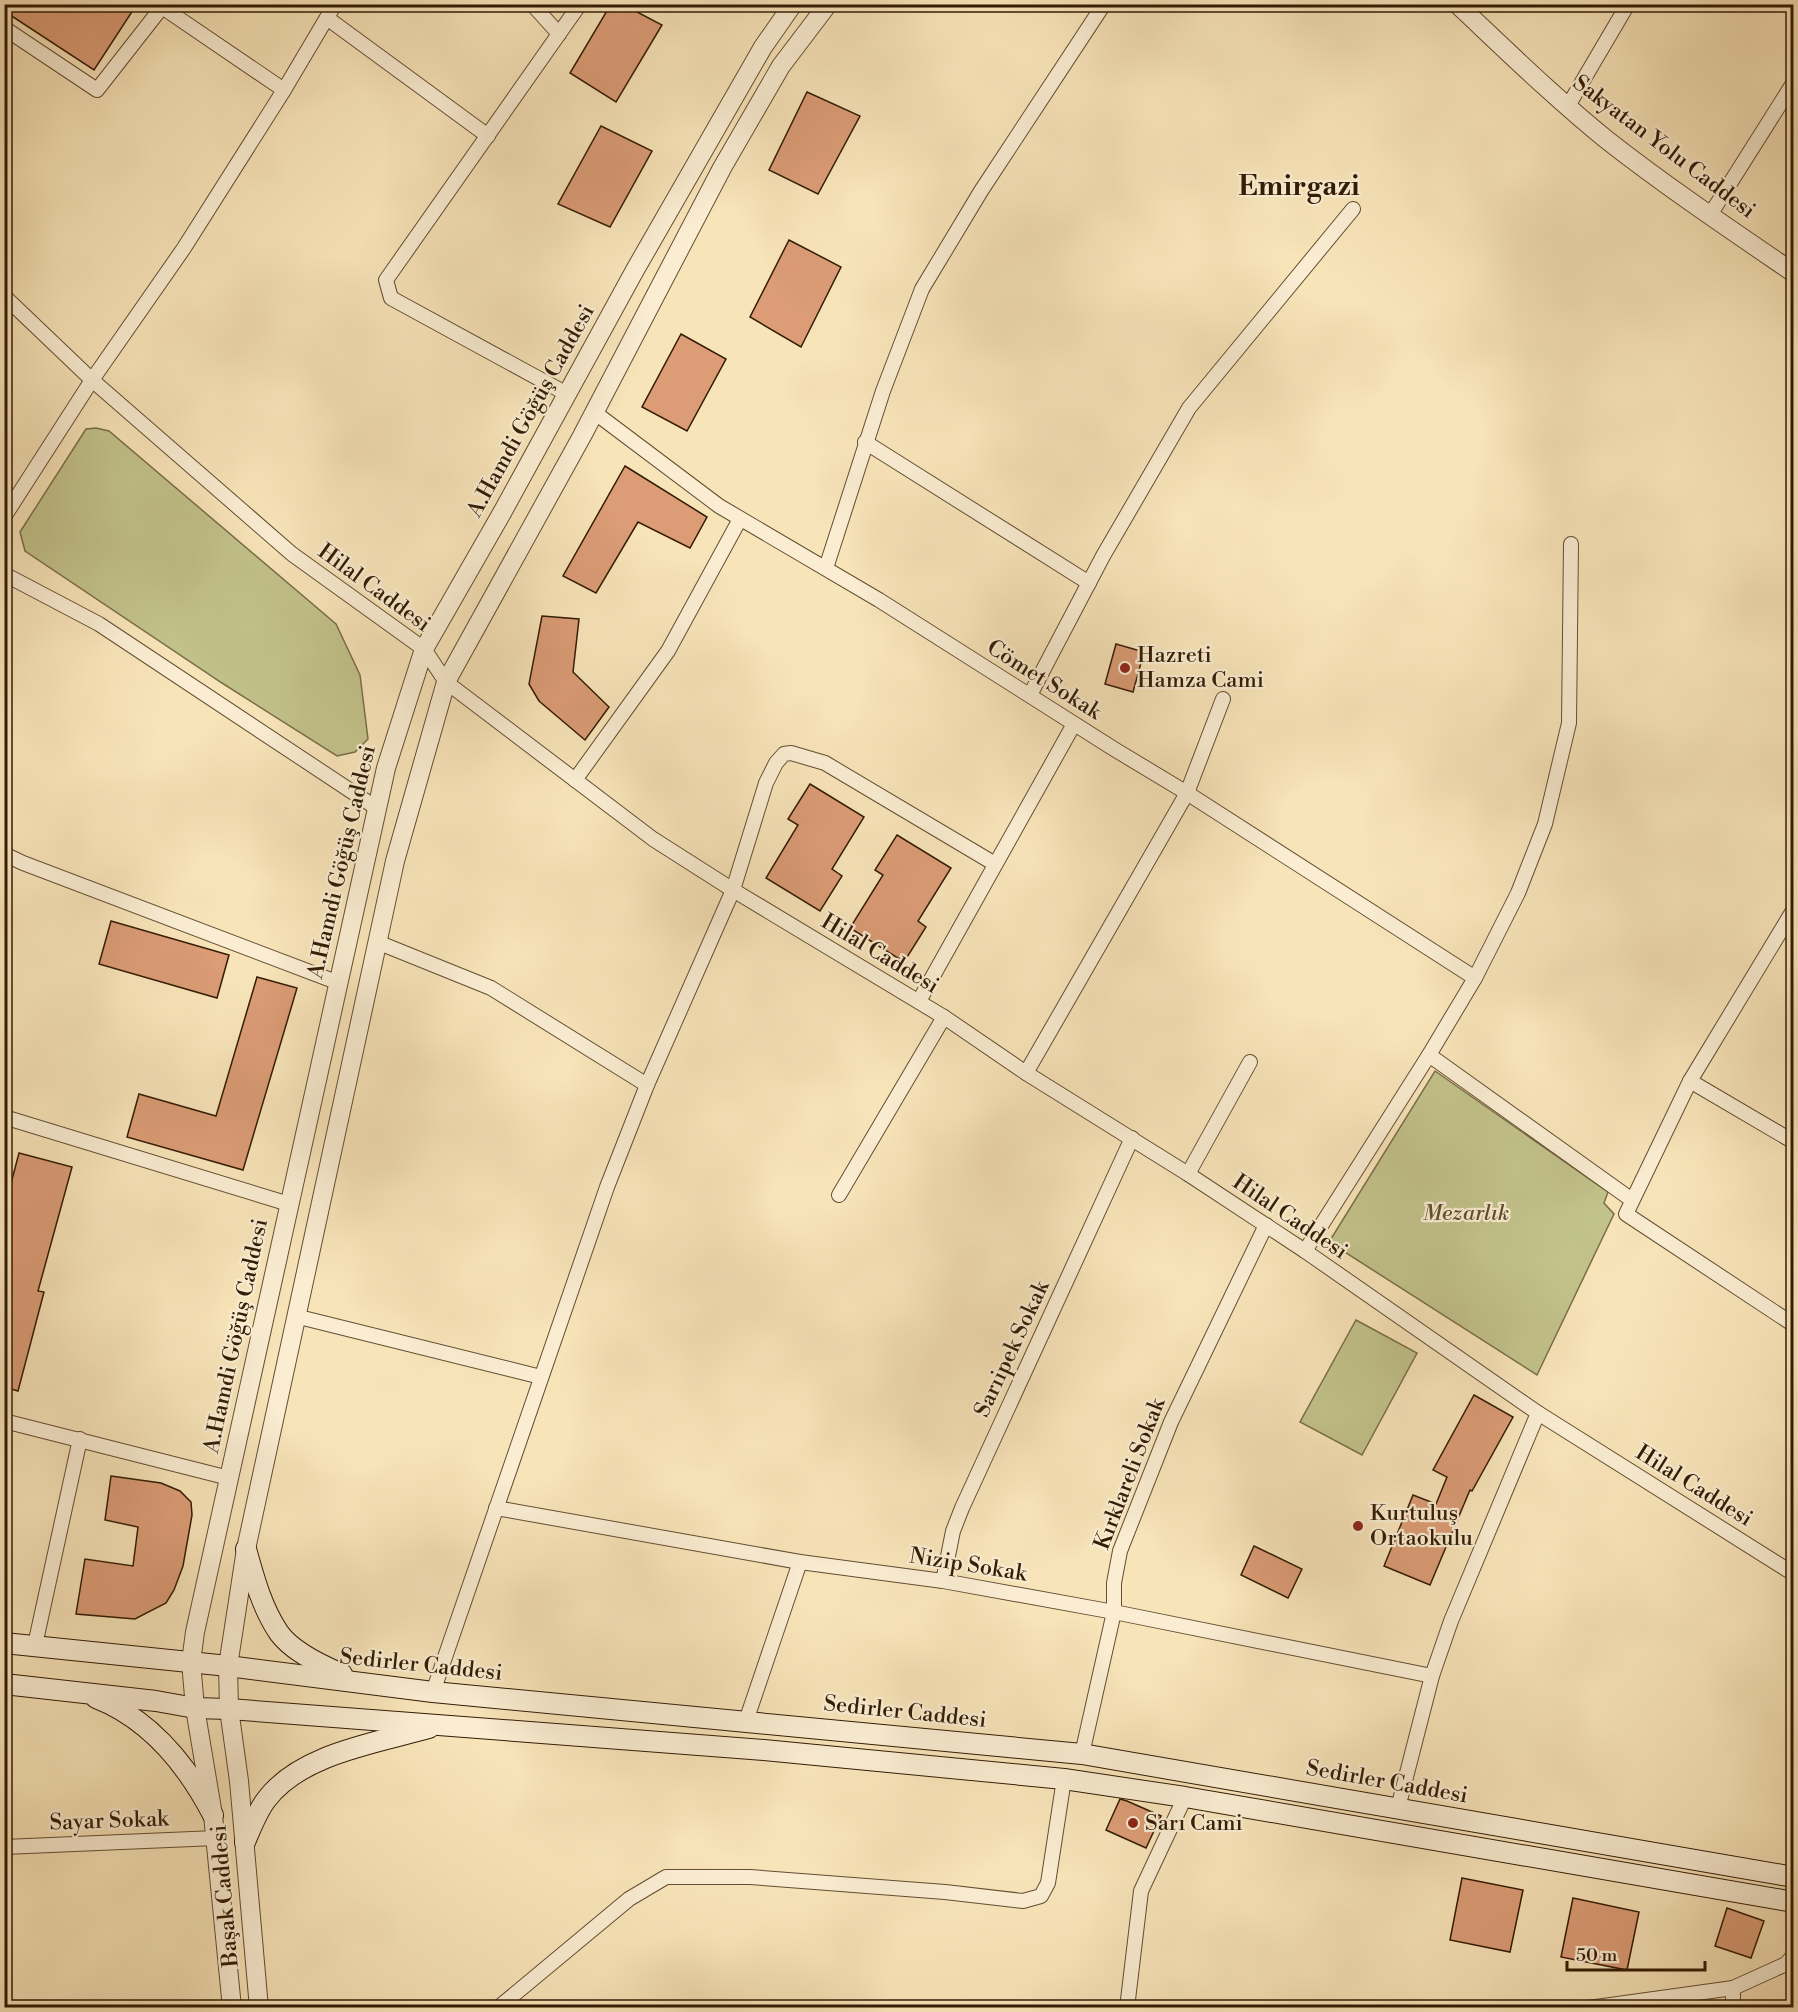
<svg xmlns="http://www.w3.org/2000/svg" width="1798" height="2012" font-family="'Libre Bodoni',serif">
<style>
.green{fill:#c2c28b;stroke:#7a6e48;stroke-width:1.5}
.building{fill:#db9c76;stroke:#331b04;stroke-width:1.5}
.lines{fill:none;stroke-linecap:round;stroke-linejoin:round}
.minor-casing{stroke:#644d31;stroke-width:16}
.tertiary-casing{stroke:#644d31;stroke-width:20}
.secondary-casing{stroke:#331b04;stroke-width:22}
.minor{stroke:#faedd2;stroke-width:14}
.tertiary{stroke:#faedd2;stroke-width:18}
.secondary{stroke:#faedd2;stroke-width:20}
.poi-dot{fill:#8f2418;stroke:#faedd2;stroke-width:2}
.labels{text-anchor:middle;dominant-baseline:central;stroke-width:4.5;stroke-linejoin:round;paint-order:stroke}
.street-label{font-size:22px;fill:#331b04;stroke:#faedd2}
.poi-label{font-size:22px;fill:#331b04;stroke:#faedd2;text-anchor:start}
.park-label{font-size:22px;font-style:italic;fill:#5e4d2c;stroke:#faedd2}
.district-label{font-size:28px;font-weight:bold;fill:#331b04;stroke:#faedd2}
</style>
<rect width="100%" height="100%" fill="#f8e4b9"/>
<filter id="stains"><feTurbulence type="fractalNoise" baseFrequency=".00333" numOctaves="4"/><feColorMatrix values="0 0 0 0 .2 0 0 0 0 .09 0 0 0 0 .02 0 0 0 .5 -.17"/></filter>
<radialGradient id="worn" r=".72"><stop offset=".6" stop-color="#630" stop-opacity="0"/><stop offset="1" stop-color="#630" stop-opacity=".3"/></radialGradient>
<g class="green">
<path d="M96,428l13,3 227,193 24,51 8,64 -13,13 -18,4 -115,-73 -197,-132 -5,-19 66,-103z"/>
<path d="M1435,1071l173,121 -4,11 10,11 -77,161 -208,-133z"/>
<path d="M1356,1320l61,33 -55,102 -62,-33z"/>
</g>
<g class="building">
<path d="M4,4h133l-43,66 -90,-59z"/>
<path d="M611,4h11l40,21 -46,77 -46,-29z"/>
<path d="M807,92l53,24 -42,78 -49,-24z"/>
<path d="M601,126l51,25 -42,76 -52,-23z"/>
<path d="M789,240l52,27 -40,80 -51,-30z"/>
<path d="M681,334l45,25 -39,72 -45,-24z"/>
<path d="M625,466l82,51 -17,31 -52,-26 -42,71 -33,-17z"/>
<path d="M542,616l37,3 -6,53 36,35 -24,33 -46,-39 -10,-17z"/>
<path d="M1116,644l28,8 -11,40 -28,-8z"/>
<path d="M810,784l54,33 -32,52 10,7 -22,35 -54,-33 32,-53 -10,-6z"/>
<path d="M897,835l54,33 -33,53 8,6 -22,35 -54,-34 33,-53 -8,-5z"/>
<path d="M111,921l118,34 -12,43 -118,-34z"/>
<path d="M257,977l40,11 -54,182 -116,-33 12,-43 77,22z"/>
<path d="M19,1153l53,14 -34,124 6,1 -26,99 -14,-4v-177z"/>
<path d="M1474,1395l39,22 -41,74 -2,-1 -40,95 -46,-19 29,-71 23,9 11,-27 -14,-7z"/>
<path d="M111,1476l50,7 19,8 11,11 1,13 -9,51 -9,24 -8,13 -31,16 -59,-5 9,-55 48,7 5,-39 -33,-7z"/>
<path d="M1254,1546l48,23 -14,29 -47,-23z"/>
<path d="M1120,1799l7,2 34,15 -15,32 -40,-18z"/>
<path d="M1462,1878l61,12 -13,62 -60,-12z"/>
<path d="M1573,1898l66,14 -12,58 -66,-13z"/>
<path d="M1727,1908l37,13 -13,37 -36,-12z"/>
</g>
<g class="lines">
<defs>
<g id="minor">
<path d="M532,4l27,30"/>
<path d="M162,7l122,83"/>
<path d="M327,18l161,118"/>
<path d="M4,28l93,62 65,-83 -3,-3"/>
<path d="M1568,106l60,-102"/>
<path d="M1710,215l84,-133"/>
<path d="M4,296l88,84 200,174 132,95 22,33 207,157 80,51 211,127 82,56 162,101 117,77 233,162 256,161"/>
<path d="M567,394l-176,-96 -5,-18 194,-276"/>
<path d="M594,412l125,94 160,94 235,149 73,44 288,185"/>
<path d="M865,442l224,141"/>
<path d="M4,517l88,-137 92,-132 100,-158 51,-86"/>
<path d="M1571,544l-2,179 -24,101 -27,69 -43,85 -46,77 203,145"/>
<path d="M826,568l57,-177 39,-102 59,-98 123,-187"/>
<path d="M4,574l95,50 279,185"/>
<path d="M1030,695l73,-139 86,-148 164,-199"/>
<path d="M575,780l93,-129 72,-132"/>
<path d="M4,854l19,9 316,120"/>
<path d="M1794,909l-104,172 -64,133 168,111"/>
<path d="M377,942l114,46 156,97"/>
<path d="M919,1001l155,-277"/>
<path d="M1026,1073l161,-280 36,-94"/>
<path d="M1690,1081l104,61"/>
<path d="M4,1117l285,87"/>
<path d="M1188,1174l62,-112"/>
<path d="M839,1195l105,-178"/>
<path d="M1305,1251l124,-196"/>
<path d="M295,1316l246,61"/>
<path d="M4,1421l225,57"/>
<path d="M496,1508l304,54 143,19 171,31 318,64"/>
<path d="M943,1581l10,-50 9,-23 170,-370"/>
<path d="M35,1645l45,-206"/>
<path d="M433,1692l174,-505 40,-102 86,-195 33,-107 10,-20 8,-9 7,-1 34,10 170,101"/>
<path d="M746,1721l54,-159"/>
<path d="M1082,1754l32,-142v-29l6,-32 51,-129 95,-197"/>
<path d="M1398,1808l34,-132 19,-55 87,-208"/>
<path d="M4,1847l212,-9"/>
<path d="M498,2008l131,-109 37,-22h84l195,15 78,9 18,-5 7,-13 16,-104"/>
<path d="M1127,2008l14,-117 44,-94"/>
<path d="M1589,2008l144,-20 53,-24 8,-9"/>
<path d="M1733,2008v-20"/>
</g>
<g id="tertiary">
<path d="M1457,4c49,46 98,94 150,136 60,47 124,90 187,133"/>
<path d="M232,2008l-19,-193 -18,-107 -4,-46 4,-30 191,-864 38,-119 79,-138 132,-241 128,-223 30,-43"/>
<path d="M259,2008l-20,-227 -10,-72 -1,-43 18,-117 149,-688 51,-179 136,-246 140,-268 59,-102 47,-62"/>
</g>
<g id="secondary">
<path d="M246,1549c8,29 16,59 33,84 13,18 44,33 63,41"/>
<path d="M4,1643l224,23 205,26 649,62 712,123"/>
<path d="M4,1684l152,17 39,7 34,1 535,41 300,29 121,18 609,105"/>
<path d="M96,1698c54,21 91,67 117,117"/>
<path d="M245,1842c6,-14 12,-30 21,-42 34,-46 110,-57 163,-72"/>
</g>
</defs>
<use href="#minor" class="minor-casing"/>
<use href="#tertiary" class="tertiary-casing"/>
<use href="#secondary" class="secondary-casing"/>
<use href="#minor" class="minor"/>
<use href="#tertiary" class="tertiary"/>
<use href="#secondary" class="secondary"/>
</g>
<g class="poi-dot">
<circle cx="1125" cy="668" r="6"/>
<circle cx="1358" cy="1526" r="6"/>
<circle cx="1133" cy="1823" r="6"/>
</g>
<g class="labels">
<g class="street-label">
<text transform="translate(1664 147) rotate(37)">Sakyatan Yolu Caddesi</text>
<text transform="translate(531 411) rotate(-61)">A.Hamdi Göğüş Caddesi</text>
<text transform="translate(374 588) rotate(36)">Hilal Caddesi</text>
<text transform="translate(1044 680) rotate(32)">Cömet Sokak</text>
<text transform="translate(342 862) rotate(-77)">A.Hamdi Göğüş Caddesi</text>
<text transform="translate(880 954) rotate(31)">Hilal Caddesi</text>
<text transform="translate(1290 1217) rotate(34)">Hilal Caddesi</text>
<text transform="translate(236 1336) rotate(-78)">A.Hamdi Göğüş Caddesi</text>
<text transform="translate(1012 1349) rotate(-65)">Sarıipek Sokak</text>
<text transform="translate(1130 1474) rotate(-69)">Kırklareli Sokak</text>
<text transform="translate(1694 1486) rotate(32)">Hilal Caddesi</text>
<text transform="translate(968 1565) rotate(9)">Nizip Sokak</text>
<text transform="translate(421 1665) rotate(6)">Sedirler Caddesi</text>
<text transform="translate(905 1712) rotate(6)">Sedirler Caddesi</text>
<text transform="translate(1387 1782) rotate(10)">Sedirler Caddesi</text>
<text transform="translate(109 1821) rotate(-2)">Sayar Sokak</text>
<text transform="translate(225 1896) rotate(-95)">Başak Caddesi</text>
</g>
<g class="poi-label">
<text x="1137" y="655">Hazreti<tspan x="1137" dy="25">Hamza Cami</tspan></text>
<text x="1370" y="1513">Kurtuluş<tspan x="1370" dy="25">Ortaokulu</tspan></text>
<text x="1145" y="1823">Sarı Cami</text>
</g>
<g class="park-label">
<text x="1466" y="1213">Mezarlık</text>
</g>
<g class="district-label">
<text x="1299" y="186">Emirgazi</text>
</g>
</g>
<rect width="1798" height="2012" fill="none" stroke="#f8e4b9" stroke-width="24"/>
<rect x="6" y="6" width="1786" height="2000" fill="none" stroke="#331b04" stroke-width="3"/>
<rect x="12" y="12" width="1774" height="1988" fill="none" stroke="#331b04" stroke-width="1.5"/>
<path d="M1567 1961v9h138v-9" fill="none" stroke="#331b04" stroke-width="3"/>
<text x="1576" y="1961" font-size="18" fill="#331b04" stroke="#faedd2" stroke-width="4.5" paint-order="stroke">50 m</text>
<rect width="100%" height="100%" filter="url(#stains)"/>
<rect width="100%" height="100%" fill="url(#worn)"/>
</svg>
